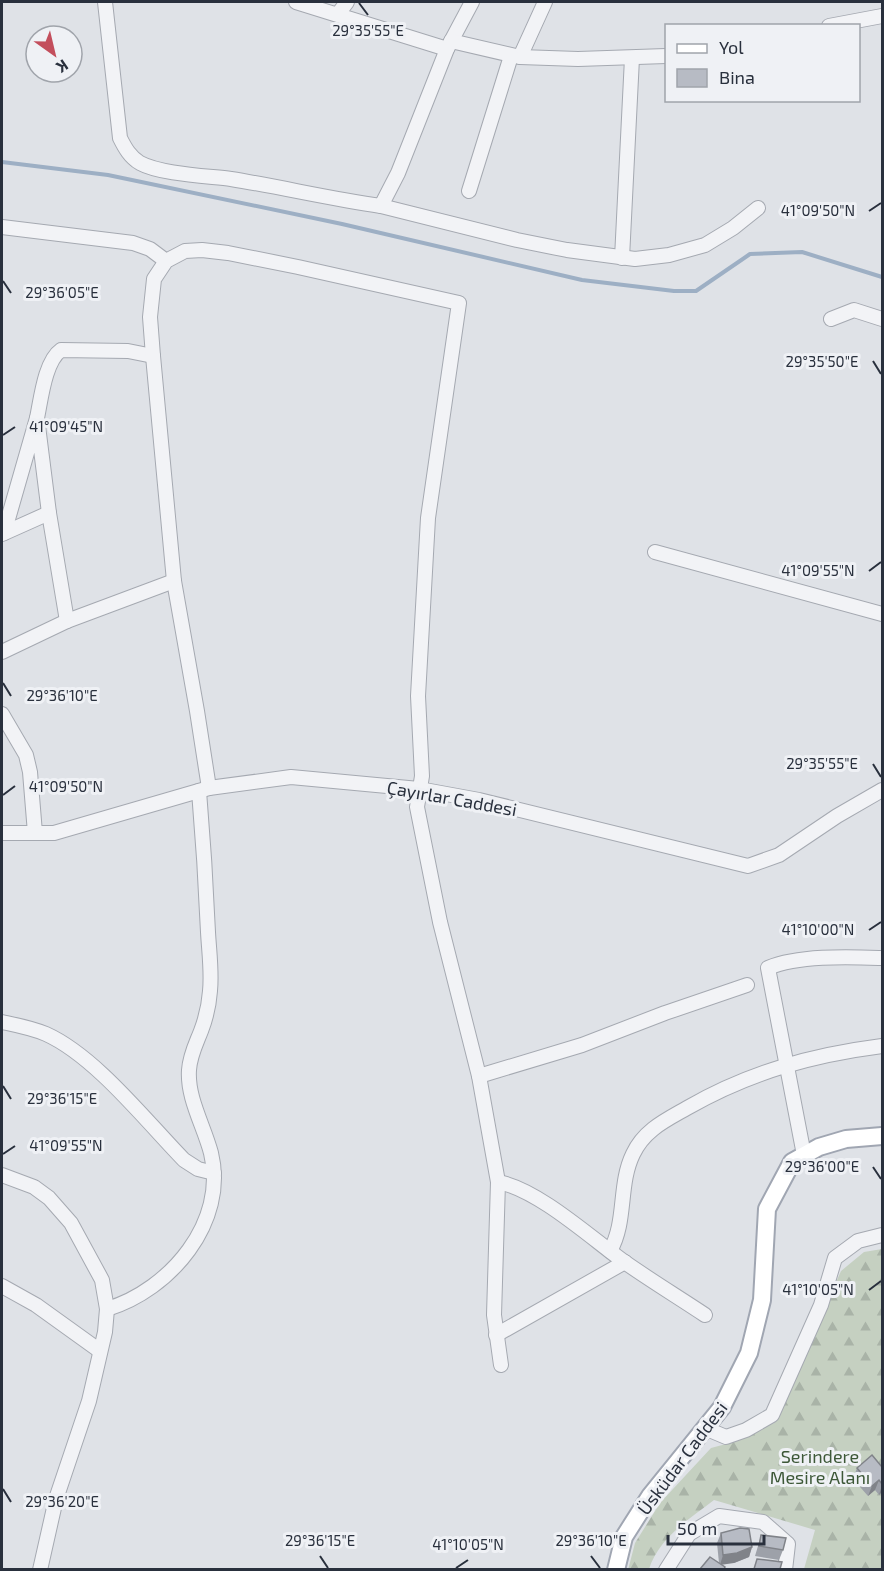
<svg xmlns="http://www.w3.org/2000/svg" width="884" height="1571" font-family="'Exo 2',sans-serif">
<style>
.forest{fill:url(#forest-firs)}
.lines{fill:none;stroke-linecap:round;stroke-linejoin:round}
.stream{stroke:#9dafc4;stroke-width:4}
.minor-casing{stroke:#a5a9b1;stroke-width:16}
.major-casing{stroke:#a0a6b2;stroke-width:20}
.minor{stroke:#f2f3f6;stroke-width:14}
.major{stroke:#fff;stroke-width:16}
.wall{fill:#9da1a9}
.shaded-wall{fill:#808389}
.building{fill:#b7bbc4;stroke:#808389;stroke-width:1.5}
.ticks{fill:none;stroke:#29303d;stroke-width:2}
.labels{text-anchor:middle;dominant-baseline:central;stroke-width:6;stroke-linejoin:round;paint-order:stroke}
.street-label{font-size:18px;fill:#29303d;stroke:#eff1f5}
.park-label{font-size:18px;fill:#3d5838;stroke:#eff1f5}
.ticks-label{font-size:15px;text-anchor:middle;fill:#29303d;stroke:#eff1f5;stroke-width:6;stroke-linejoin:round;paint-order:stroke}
</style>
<defs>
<pattern id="forest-firs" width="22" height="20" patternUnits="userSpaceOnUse" patternTransform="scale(1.5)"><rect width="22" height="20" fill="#c5d0c1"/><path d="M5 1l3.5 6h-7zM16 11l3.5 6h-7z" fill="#a9b3a7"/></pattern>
</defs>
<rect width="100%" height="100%" fill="#dfe2e7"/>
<path class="forest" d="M882,1249v320h-78l11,-39 -101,-30c-26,20 -55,38 -65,69l-21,1 7,-27 25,-40 51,-55 15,-4 48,-21 67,-152 23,-19z"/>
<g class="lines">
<path class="stream" d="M2,162l106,13 234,49 240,56 92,11h22l54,-37 52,-2 80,25"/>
<defs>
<g id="minor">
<path d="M105,2l15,136c5,10 10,19 20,25 20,11 67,13 91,16 50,8 100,20 150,27l17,-33 49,-124 25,-47"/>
<path d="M296,2l151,47"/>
<path d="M338,14l9,-12"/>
<path d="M829,26l53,-10"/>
<path d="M451,41l69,16 58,2 88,-3"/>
<path d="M520,57l25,-55"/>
<path d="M469,191l42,-135"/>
<path d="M381,206l136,34 50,10 68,9 34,-4 36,-10 28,-17 25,-20"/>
<path d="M2,227l131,16 17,6 16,12"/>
<path d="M622,258l10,-200"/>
<path d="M831,319l23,-9 28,9"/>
<path d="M37,418c4,-19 8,-57 24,-68l67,1 25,5"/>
<path d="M4,533l33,-115 12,95 18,108"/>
<path d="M2,534l47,-21"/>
<path d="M655,552l227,62"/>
<path d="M2,652l65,-31 107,-40"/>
<path d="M2,714l24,41 4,17 5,61"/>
<path d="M209,788l-12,-77 -23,-130 -21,-225 -3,-39 4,-38 12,-18 19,-10 17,-1 26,3 70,14 161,36 -31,215 -10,178 4,80 -5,31 23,115 39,154 19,106 -4,133 7,50"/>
<path d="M2,833h52l155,-45 82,-11 128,12 60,11 269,66 31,-11 58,-39 45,-26"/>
<path d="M2,1022c14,3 30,6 44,12 49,22 100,87 138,126l14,9 16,4"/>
<path d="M479,1076l103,-31 83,-32 82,-28"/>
<path d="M804,1155l-36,-187c31,-13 81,-11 114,-10"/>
<path d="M2,1175l32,12 15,11 22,25 31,57 5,29 -2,23 -16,69 -33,98 -16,71"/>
<path d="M498,1182c39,7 92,55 125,79 27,19 55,36 82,54"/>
<path d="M610,1251c17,-30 8,-66 23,-97 11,-24 33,-34 54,-46 63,-36 125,-53 195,-62"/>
<path d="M2,1286l34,19 64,46"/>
<path d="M107,1309c63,-19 121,-87 104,-156 -7,-27 -24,-55 -22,-83 1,-15 7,-26 12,-39 5,-13 8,-26 9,-40 2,-19 -1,-40 -2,-59 -2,-47 -5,-94 -9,-141"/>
<path d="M496,1335l129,-73"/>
<path d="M707,1429l19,8 20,-7 26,-15 49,-110 14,-47 23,-17 24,-6"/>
<path d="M666,1570l23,-36 30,-18 44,6 25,22 -3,26"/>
</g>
<path id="major" d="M616,1570l8,-33 26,-41 72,-89 27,-54 13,-53 5,-91 25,-47 27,-15 27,-8 36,-3"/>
</defs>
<use href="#minor" class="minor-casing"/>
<use href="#major" class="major-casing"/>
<use href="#minor" class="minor"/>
<use href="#major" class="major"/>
</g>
<g class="wall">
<path d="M882,1467v25l-3,3 -4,-5 -7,6 -15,-17 4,-11z"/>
<path d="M721,1533l31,14 -3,10 -15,6h-15l-2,-20z"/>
<path d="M761,1535l22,15 -4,10 -24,-4 3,-10z"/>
</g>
<g class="shaded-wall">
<path d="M879,1480l-4,10 -7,6 4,-10z"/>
<path d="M882,1485v7l-3,3z"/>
<path d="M752,1547l-3,10 -15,6 -14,2 3,-10z"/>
</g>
<g class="building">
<path d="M872,1455l10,12v17l-3,-4 -7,6 -15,-18z"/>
<path d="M740,1528l9,1 3,18 -15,6 -14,2 -2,-22z"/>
<path d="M761,1535l25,3 -3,12 -24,-4z"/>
<path d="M710,1557l15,10 -1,2h-24z"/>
<path d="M757,1559l25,3 -2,7h-26z"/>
</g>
<path class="ticks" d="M359,3l9,12M869,211l12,-8M3,281l8,12M873,361l8,13M3,435l12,-8M869,571l12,-9M3,683l8,13M873,764l8,13M3,795l12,-9M869,930l12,-8M3,1086l8,13M3,1154l12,-8M873,1167l8,12M869,1290l12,-9M3,1489l8,13M320,1556l8,12M591,1556l9,12M456,1568l12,-8"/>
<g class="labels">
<g class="street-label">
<text transform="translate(452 798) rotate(10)">Çayırlar Caddesi</text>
<text transform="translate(682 1458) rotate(-53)">Üsküdar Caddesi</text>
</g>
<g class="park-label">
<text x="820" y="1456">Serindere<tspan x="820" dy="21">Mesire Alanı</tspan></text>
</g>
</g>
<g class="ticks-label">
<text x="368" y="36">29°35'55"E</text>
<text x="818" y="216">41°09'50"N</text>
<text x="62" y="298">29°36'05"E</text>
<text x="822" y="367">29°35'50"E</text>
<text x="66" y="432">41°09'45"N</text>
<text x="818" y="576">41°09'55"N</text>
<text x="62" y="701">29°36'10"E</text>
<text x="822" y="769">29°35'55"E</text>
<text x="66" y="792">41°09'50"N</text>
<text x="818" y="935">41°10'00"N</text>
<text x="62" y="1104">29°36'15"E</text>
<text x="66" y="1151">41°09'55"N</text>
<text x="822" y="1172">29°36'00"E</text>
<text x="818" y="1295">41°10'05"N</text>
<text x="62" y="1507">29°36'20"E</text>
<text x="320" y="1546">29°36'15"E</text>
<text x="591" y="1546">29°36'10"E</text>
<text x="468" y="1550">41°10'05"N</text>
</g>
<rect width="884" height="1571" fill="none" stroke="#29303d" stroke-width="6"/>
<rect x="665" y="24" width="195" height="78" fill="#eff1f5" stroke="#a0a4ab" stroke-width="1.5"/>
<rect x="677" y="44" width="30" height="9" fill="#ffffff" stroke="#a0a4ab" stroke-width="1.5"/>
<text x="719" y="54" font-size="18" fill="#29303d">Yol</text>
<rect x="677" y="69" width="30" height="18" fill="#b7bbc4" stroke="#a0a4ab" stroke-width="1.5"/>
<text x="719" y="84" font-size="18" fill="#29303d">Bina</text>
<g transform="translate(54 54) rotate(146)"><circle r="28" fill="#eff1f5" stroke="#a0a4ab" stroke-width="1.5"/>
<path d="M0-4.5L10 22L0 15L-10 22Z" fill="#c34e5c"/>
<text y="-9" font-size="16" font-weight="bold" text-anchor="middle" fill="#29303d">K</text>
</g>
<path d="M668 1535v9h96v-9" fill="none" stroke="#29303d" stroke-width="3"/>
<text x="677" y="1535" font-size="18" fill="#29303d" stroke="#eff1f5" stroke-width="4.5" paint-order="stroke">50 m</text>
</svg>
